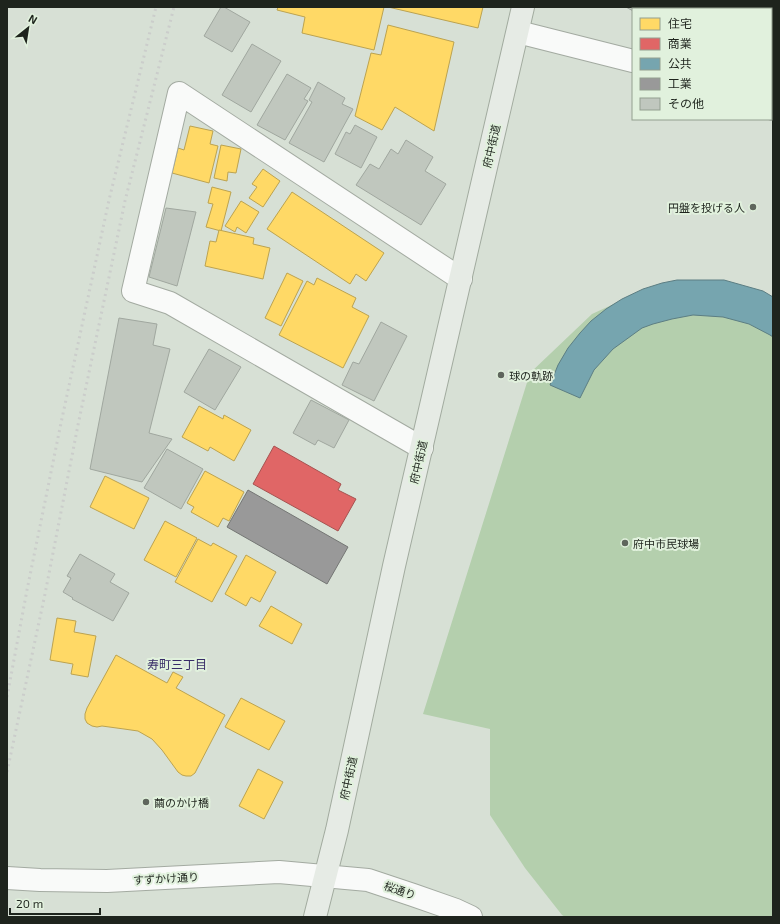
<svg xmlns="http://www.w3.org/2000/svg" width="780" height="924" font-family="'Exo 2','Noto Sans JP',sans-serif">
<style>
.green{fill:#b4cfad}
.homes{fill:#ffd966;stroke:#bca350}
.shops{fill:#e06666;stroke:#a65250}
.public{fill:#76a5af;stroke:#5c7e83}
.industry{fill:#999;stroke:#747674}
.building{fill:#c0c7be;stroke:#a0a79f}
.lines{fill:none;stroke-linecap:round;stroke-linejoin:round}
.minor-casing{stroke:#a3aaa1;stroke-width:24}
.tertiary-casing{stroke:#a3aaa1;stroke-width:24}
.primary-casing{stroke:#a2ab9f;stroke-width:24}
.minor{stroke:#f9faf9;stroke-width:22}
.tertiary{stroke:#f9faf9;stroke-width:22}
.primary{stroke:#e6ebe5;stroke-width:22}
.rail{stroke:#cbcdcb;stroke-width:3;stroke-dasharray:2 4;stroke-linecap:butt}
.poi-dot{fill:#5f665d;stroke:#e1f1dd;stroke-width:1.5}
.labels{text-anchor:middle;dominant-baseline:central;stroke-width:4;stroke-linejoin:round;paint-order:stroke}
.street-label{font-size:11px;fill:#1e241d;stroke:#e1f1dd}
.poi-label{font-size:11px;fill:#1e241d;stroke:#e1f1dd;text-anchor:start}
.neighbourhood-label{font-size:12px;fill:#382c68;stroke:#e1f1dd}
</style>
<rect width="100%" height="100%" fill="#d7e0d5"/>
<path class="green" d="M651,287l122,12v618h-208l-3,-2 -37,-47 -35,-53v-86l-67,-15 107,-341 62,-59z"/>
<g class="homes">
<path d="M278,7h106l-10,43 -72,-17 3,-16 -28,-7z"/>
<path d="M388,7h95l-5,21z"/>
<path d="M388,25l66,17 -20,89 -39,-24 -13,23 -27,-14 16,-63 10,2z"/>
<path d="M190,126l23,5 -3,13 8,2 -9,37 -37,-10 6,-25 6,2z"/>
<path d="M221,145l20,4 -5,24 -8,-1 -1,9 -13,-3z"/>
<path d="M263,169l17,12 -17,26 -14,-9 8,-11 -5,-3z"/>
<path d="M212,187l19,5 -10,39 -15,-4 7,-23 -5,-1z"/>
<path d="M292,192l92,61 -18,28 -10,-7 -6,10 -83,-55z"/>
<path d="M241,201l18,11 -13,21 -9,-6 -2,5 -10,-6z"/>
<path d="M219,230l35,8 -1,6 17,4 -7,31 -58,-13 5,-25 6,1z"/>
<path d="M287,273l16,8 -22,45 -16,-8z"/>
<path d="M317,278l39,20 -4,9 17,9 -26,52 -64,-33 28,-54 7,4z"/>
<path d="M199,406l24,13 1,-4 27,15 -17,31 -24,-14 -2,4 -26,-14z"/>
<path d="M205,471l39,21 -15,29 -6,-3 -5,9 -27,-15 3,-5 -7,-4z"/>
<path d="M105,476l44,22 -15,31 -44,-22z"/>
<path d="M165,521l32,17 -21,39 -32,-17z"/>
<path d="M198,539l13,7 2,-3 24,13 -25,46 -37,-20z"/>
<path d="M246,555l30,17 -16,30 -9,-5 -5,9 -21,-12z"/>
<path d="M271,606l31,18 -10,20 -33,-18z"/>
<path d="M57,618l19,3 -2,11 22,4 -8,41 -17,-3 2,-10 -23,-4z"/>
<path d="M116,655l51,28 6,-11 10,5 -7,11 49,27 -28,54 -2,4 -4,3h-5l-4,-1 -4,-3 -16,-22 -10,-11 -14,-8 -14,-2 -22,-3 -5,1 -5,-1 -5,-3 -2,-4v-5l2,-6z"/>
<path d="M241,698l44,23 -16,29 -44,-23z"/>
<path d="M258,769l25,13 -19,37 -25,-13z"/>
</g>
<path class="shops" d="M274,446l67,38 -3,6 18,9 -18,32 -85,-47z"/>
<path class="public" d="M677,280h47l39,11 10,6v40l-3,-2 -21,-11 -26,-7 -30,-2 -21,4 -19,5 -11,4 -29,21 -19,21 -14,28 -30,-13 8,-20 10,-17 12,-15 11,-12 15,-12 16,-10 21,-10 19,-6z"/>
<path class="industry" d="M248,490l100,57 -21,37 -100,-57z"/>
<g class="building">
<path d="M221,7h3l26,15 -18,30 -28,-16z"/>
<path d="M626,7h29l-1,2h-6l-3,-1 -1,1h-11v2z"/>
<path d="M664,7h35l4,2h-40z"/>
<path d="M734,7h22l-1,2h-17z"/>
<path d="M762,7h11v18l-2,-1v-15h-10z"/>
<path d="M252,44l29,17 -30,51 -29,-17z"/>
<path d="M771,48l2,1v26l-2,-1z"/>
<path d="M287,74l24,14 -7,11 4,2 -23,39 -28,-15z"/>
<path d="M318,82l27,16 -3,6 11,5 -29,53 -35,-19 23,-41 -3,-2z"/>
<path d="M355,125l22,12 -16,31 -26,-14 11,-22 4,2z"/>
<path d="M406,140l27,17 -8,14 21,13 -25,41 -65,-40 14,-21 9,5 12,-20 7,5z"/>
<path d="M166,208l30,4 -19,74 -28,-9z"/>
<path d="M119,318l38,6 -4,21 17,4 -21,84 23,6 -30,43 -52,-13z"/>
<path d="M381,322l26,14 -33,65 -32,-16 11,-23 6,2z"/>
<path d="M209,349l32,18 -26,43 -31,-18z"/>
<path d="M311,400l38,20 -15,28 -16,-8 -3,5 -22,-12z"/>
<path d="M167,449l36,20 -22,40 -37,-21z"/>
<path d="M80,554l35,20 -5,8 19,11 -16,28 -41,-22 1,-1 -10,-6 8,-14 -4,-2z"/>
</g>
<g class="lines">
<defs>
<g id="minor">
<path d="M518,32l115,29"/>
<path d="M771,108l2,1"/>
<path d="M422,448l-252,-145 -37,-12 46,-198 282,186"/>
</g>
<path id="tertiary" d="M7,878l33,2 67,1 172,-9 89,8 45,15 43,15 15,7"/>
<path id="primary" d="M315,917l22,-87 57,-264 129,-559"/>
</defs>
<use href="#minor" class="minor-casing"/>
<use href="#tertiary" class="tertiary-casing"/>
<use href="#primary" class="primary-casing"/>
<use href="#minor" class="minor"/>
<use href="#tertiary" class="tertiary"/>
<use href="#primary" class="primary"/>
<g class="rail">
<path d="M7,697l20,-107 34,-167 48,-223 47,-193"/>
<path d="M7,772l38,-178 33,-169 47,-224 49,-194"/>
</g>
</g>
<g class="poi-dot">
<circle cx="753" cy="207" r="4"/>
<circle cx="501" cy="375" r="4"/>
<circle cx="625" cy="543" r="4"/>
<circle cx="146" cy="802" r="4"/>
</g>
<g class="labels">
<g class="street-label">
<text transform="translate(491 146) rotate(-77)">府中街道</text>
<text transform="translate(418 462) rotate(-77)">府中街道</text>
<text transform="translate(348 778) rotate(-78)">府中街道</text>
<text transform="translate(166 878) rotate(-3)">すずかけ通り</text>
<text transform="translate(400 890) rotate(19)">桜通り</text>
</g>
<g class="poi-label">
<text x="745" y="207" text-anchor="end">円盤を投げる人</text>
<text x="509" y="375">球の軌跡</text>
<text x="633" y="543">府中市民球場</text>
<text x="154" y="802">繭のかけ橋</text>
</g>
<g class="neighbourhood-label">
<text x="177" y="664">寿町三丁目</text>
</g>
</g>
<rect width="780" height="924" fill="none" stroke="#1e241d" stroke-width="16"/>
<rect x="632" y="8" width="140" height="112" fill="#e1f1dd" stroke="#939f90"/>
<rect x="640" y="18" width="20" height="12" fill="#ffd966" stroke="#939f90"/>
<text x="668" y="28" font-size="12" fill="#1e241d">住宅</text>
<rect x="640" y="38" width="20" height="12" fill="#e06666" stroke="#939f90"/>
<text x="668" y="48" font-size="12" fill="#1e241d">商業</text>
<rect x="640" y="58" width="20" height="12" fill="#76a5af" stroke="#939f90"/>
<text x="668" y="68" font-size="12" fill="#1e241d">公共</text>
<rect x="640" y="78" width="20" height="12" fill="#999999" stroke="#939f90"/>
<text x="668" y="88" font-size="12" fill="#1e241d">工業</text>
<rect x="640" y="98" width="20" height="12" fill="#c0c7be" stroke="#939f90"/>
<text x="668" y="108" font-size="12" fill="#1e241d">その他</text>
<g transform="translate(28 28) rotate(30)" stroke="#e1f1dd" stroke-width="3" paint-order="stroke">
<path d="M0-3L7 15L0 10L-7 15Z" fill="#1e241d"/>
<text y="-6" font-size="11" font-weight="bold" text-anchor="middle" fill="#1e241d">N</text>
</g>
<path d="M10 908v6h90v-6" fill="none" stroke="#1e241d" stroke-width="2"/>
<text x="16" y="908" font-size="12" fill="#1e241d" stroke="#e1f1dd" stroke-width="3" paint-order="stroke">20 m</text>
</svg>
